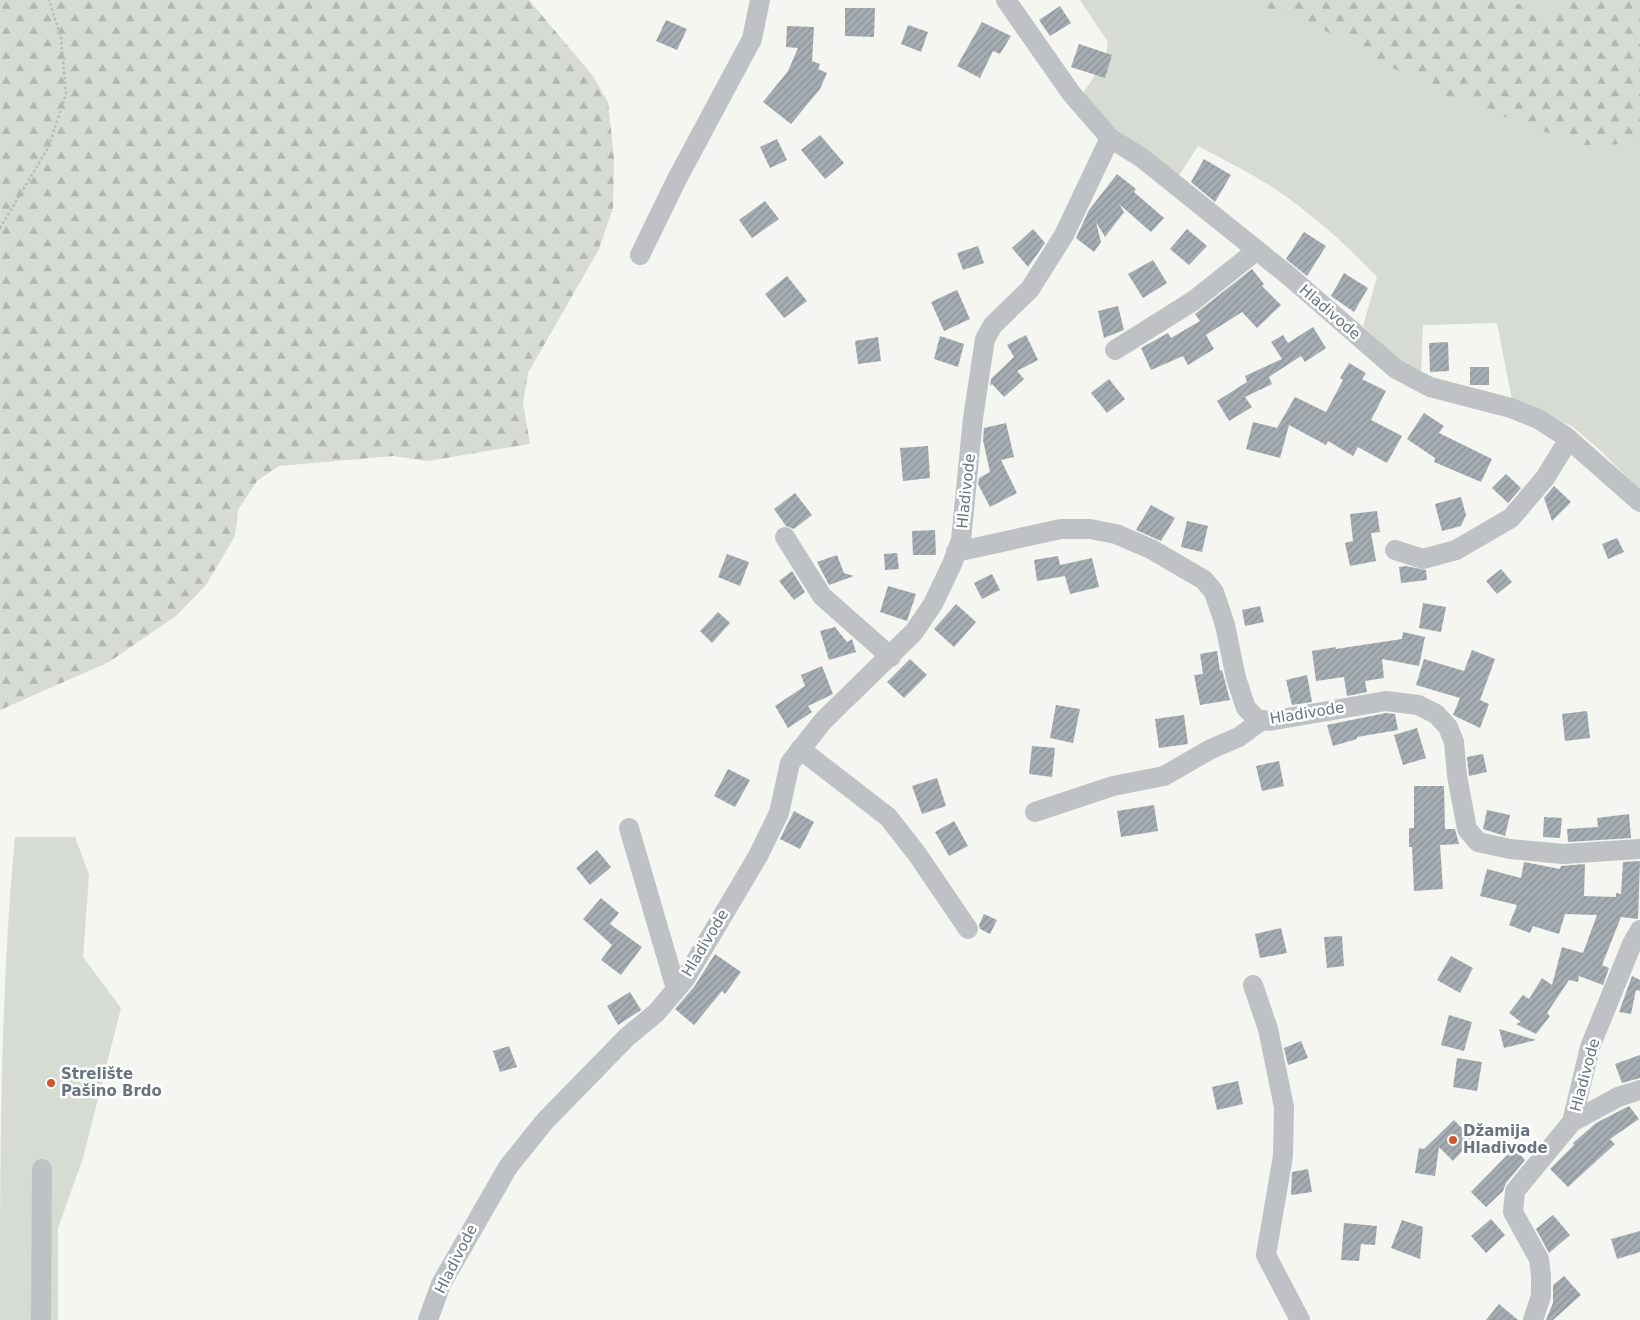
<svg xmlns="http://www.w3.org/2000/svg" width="1640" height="1320" font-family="'DejaVu Sans',sans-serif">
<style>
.grass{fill:#d6dbd3}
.forest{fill:url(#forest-firs)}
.building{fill:url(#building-hatch)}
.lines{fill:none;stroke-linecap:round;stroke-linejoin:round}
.path{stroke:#b8bbbd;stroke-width:2.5;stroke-dasharray:2.5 2.5;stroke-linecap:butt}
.minor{stroke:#bec2c5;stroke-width:20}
.poi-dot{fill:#d35633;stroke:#fff;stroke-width:2}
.labels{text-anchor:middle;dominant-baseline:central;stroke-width:5;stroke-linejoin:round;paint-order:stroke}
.street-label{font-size:15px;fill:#677580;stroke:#fff}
.poi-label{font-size:15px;font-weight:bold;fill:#677580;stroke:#fff;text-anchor:start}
</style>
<defs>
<pattern id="forest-firs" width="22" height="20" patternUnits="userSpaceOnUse" patternTransform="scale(1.25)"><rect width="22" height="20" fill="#d6dbd3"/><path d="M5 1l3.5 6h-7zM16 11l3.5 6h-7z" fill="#b1b6b0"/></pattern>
<pattern id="building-hatch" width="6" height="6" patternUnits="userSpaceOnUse" patternTransform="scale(1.25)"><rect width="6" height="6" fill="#a6adb2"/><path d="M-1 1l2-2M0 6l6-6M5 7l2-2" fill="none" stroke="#8b9196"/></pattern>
</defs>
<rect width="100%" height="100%" fill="#f5f5f2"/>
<g class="grass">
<path d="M1080,0h560v490l-39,-39 -29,-25 -60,-26 -15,-77 -74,2 -2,48 -22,-13 -36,-34 14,-49c-34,-36 -76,-73 -118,-98 -20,-12 -41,-22 -61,-33l-20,31 -65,-48 -30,-36 22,-32 3,-19z"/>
<path d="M15,837h60l14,38 -6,82 38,51 -38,150 -25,70v92h-58c0,-160 0,-325 15,-483z"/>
</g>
<g class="forest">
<path d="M0,0h529l64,76 15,26 6,55 -1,51 -14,41 -71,124 -5,30 7,41 -102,17 -35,-5 -114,10 -22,15 -19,29 -3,26 -29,49 -30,31 -67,46 -109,48z"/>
<path d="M1244,0h265l46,18 -3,-18h88v144l-59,1 -142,-52 -124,-68z"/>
</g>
<g class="building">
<path d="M1060,6l11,17 -21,13 -11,-16z"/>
<path d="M845,8h30l-1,29 -29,-1z"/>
<path d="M666,20l21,9 -10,21 -21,-9z"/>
<path d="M982,22l29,14 -11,18 -7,-3 -13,27 -23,-12z"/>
<path d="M908,25l20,7 -7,20 -20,-8z"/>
<path d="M787,26l27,1 -2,34 8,3 -2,5 9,4 -7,16 -29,35 -28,-22 25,-31 10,-23 -12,-1z"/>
<path d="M1079,44l33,11 -7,23 -34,-11z"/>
<path d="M820,135l24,28 -19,16 -24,-29z"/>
<path d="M777,139l10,21 -17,8 -10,-21z"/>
<path d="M1204,159l27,16 -16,27 -24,-20z"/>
<path d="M1117,174l19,15 -2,3 30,26 -13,14 -32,-28 5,8 -19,25 -9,-15 5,20 -7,10 -18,-14 13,-28z"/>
<path d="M765,201l14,18 -27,19 -13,-18z"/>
<path d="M1033,229l12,14 -17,24 -16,-19z"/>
<path d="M1187,229l20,17 -18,19 -19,-16z"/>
<path d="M1304,232l22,14 -19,30 -21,-17z"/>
<path d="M978,246l6,17 -21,7 -6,-17z"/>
<path d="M1153,260l14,23 -24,15 -15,-24z"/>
<path d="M1252,269l12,15 -2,2 19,19 -24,23 -15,-16 -36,23 8,14 -26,16 -5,-9 -32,14 -10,-22 27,-15 3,5 29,-17 -5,-7z"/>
<path d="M1344,273l24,15 -14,24 -23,-16z"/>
<path d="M787,276l20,25 -23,17 -19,-24z"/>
<path d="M957,290l13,29 -26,12 -13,-29z"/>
<path d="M1118,306l6,24 -20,8 -6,-27z"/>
<path d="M1313,327l13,21 -21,14 -4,-6 -32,21 3,7 -27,13 7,10 -23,14 -12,-20 30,-19 -2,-6 37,-17 -11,-17 12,-7 5,8z"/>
<path d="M1026,335l12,25 -21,11 7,8 -20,18 -12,-13 -2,2 1,-7 23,-22 -7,-12z"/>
<path d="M940,336l24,8 -6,23 -24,-8z"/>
<path d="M878,337l3,24 -23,3 -3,-23z"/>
<path d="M1448,342l1,29 -19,1 -1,-29z"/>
<path d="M1349,363l17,10 -4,6 24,12 -15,29 31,16 -15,27 -29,-16 -5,9 -25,-15 -2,4 -37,-20 -9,33 -34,-9 7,-27 24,6 18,-31 31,15 17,-32 -3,-2z"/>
<rect x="1470" y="367" width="19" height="18"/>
<path d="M1109,379l16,20 -18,14 -16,-20z"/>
<path d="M1424,413l20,13 -5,7 53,26 -11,23 -47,-20 1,-4 -28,-19z"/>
<path d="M1006,423l8,34 -13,3 16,33 -27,14 -12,-23 1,-6 11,-6 -7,-32 1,-12z"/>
<path d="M928,446l2,32 -27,3 -3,-33z"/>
<path d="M1506,474l15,14 -13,15 -16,-15z"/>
<path d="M1554,486l17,16 -19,19 -8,-23z"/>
<path d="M795,493l17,22 -18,14 -8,-3 -12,-17z"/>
<path d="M1461,497l5,18 -5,11 -19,5 -7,-27z"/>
<path d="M1151,505l24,13 -14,23 -25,-11z"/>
<path d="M1377,511l3,21 -9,1 5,28 -26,5 -5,-23 8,-2 -3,-27z"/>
<path d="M1187,521l21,5 -6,26 -21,-5z"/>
<path d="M935,530l1,25h-23l-1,-24z"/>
<path d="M1617,538l7,14 -16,7 -6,-15z"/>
<path d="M897,553l2,16 -14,1 -1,-16z"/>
<path d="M727,554l22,8 -9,24 -22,-9z"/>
<path d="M837,555l7,18 10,3 -25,9 -12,-23z"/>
<path d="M1058,556l2,9 32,-7 7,29 -29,7 -5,-18 -28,5 -3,-21z"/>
<path d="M1406,566l20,4 1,10 -26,3 -2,-16z"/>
<path d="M1501,569l11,13 -15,12 -11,-13z"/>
<path d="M792,571l13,21 -11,8 -15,-19z"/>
<path d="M992,574l8,16 -18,9 -8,-16z"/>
<path d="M888,586l28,8 -9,27 -27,-9z"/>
<path d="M1423,603l23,4 -5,25 -22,-4z"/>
<path d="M956,604l20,18 -22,25 -20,-18z"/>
<path d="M1260,606l4,16 -19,4 -3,-16z"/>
<path d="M718,612l12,11 -18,20 -12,-12z"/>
<path d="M835,627l12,15 5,-3 4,13 -27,8 -9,-29z"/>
<path d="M1403,632l22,5 -6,29 -37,-7 2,19 -19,3 2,11 -20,4 -3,-19 -28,4 -4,-30 24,-4v2l66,-10z"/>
<path d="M1472,650l23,9 -15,41 9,4 -9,24 -27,-13 7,-17 -44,-13 8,-26 40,12z"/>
<path d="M1217,651l3,20 2,-1 8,30 -30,5 -6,-30 9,-1 -3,-20z"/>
<path d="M910,659l17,16 -23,23 -17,-16z"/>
<path d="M822,666l11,28 -25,12 4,6 -24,16 -13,-22 30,-20 -4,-11z"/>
<path d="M1307,675l5,27 -20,3 -6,-25z"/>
<path d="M1056,705l24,4 -7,34 -23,-5z"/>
<path d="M1587,711l3,27 -25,3 -3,-27z"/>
<path d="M1386,713l9,1 3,16 -41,7v2l-24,7 -6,-21z"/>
<path d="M1184,715l4,29 -29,4 -4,-29z"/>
<path d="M1417,728l9,30 -23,7 -9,-30z"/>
<path d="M1032,746l23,2 -3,29 -23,-3z"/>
<path d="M1483,754l4,18 -18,4 -2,-19z"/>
<path d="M1279,761l5,25 -22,5 -6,-25z"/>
<path d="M728,769l22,11 -15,27 -21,-11z"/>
<path d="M937,778l9,28 -24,8 -10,-28z"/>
<path d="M1414,786h30l1,43h10l4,15 -19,1 3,44 -29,2 -2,-44h-3v-19h5z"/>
<path d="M1154,805l4,26 -37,6 -4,-26z"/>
<path d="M1487,810l23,5 -5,21 -22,-7z"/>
<path d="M794,811l20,11 -14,27 -20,-10z"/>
<path d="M1629,814l2,24 -63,4 -1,-13 31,-2 -1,-9z"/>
<path d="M1544,817l18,1 -2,20 -17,-1z"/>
<path d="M954,821l14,25 -19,10 -14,-24z"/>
<path d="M597,850l14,17 -21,18 -14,-17z"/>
<path d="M1640,861l-2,58 -17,-2 -19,48 7,3 -6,17 -24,-9 -1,6 -9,-2 -22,33 3,3 -14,18 -20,-10 5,-2 -12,-9 14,-18 6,4 13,-21 10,7 10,-38 21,6 14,-38 -32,-1 -6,20 -26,-8 -3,7 -21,-8 8,-20 -37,-9 7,-27 34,9 3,-16 36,7 1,-3 24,-2 -1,32 32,1v-4l5,1 2,-32z"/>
<path d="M601,898l18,15 -9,11 32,23 -21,28 -20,-15 11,-15 -29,-26z"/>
<path d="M984,914l13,6 -7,14 -10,-5 -1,-4z"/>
<path d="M1281,928l6,25 -27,5 -5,-24z"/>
<path d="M1342,936l2,30 -17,2 -3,-31z"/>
<path d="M715,954l26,18 -16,22 -3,-3 -28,34 -19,-16 19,-22z"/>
<path d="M1451,956l22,12 -13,25 -23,-13z"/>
<path d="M1632,976l8,4v11l-4,-1 -5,24 -12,-2z"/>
<path d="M630,992l11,18 -23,15 -11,-19z"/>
<path d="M1449,1015l23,7 -8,29 -23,-6z"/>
<path d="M1499,1029l37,11 -32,8z"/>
<path d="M1301,1041l7,17 -20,7 -4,-17z"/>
<path d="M509,1046l8,21 -17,5 -7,-21z"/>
<path d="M1640,1055v23l-18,5 -7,-19z"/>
<path d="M1457,1058l25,4 -5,29 -24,-4z"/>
<path d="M1238,1081l5,23 -26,6 -5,-23z"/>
<path d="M1629,1106l10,13 -29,20 5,5 -47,43 -18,-18 24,-24 -1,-2 23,-20z"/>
<path d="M1454,1120l19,20 -20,21 -14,-14 -4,29 -20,-3 4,-25 5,1z"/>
<path d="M1514,1148l11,12 -19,23 -3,8 -17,16 -15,-15z"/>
<path d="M1308,1169l4,23 -21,3 1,-23z"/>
<path d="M1553,1215l17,20 -21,18 -13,-24z"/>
<path d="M1491,1219l14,16 -19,18 -15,-17z"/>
<path d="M1402,1220l21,7 -3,32 -29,-11z"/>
<path d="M1344,1223l33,3 -2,19 -14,-1 -2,17 -18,-1z"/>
<path d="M1640,1231v21l-23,7 -6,-20z"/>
<path d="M1564,1276l17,19 -28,25h-7l7,-17v-18z"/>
<path d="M1499,1304l19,16h-32z"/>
</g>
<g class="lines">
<path class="path" d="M0,228l48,-80 18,-54 -5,-56 -12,-38"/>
<g class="minor">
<path d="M1006,0l65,93 39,45"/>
<path d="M640,255l37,-76 75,-140 8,-39"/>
<path d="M1115,350l78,-49 63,-50"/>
<path d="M785,537l37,59 69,61"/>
<path d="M1395,550l28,9 33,-9 55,-32 34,-40 24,-39"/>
<path d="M956,552l105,-23h29l26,5 35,15 53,31 10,12 11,33 11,53 10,30 11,11 12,2 117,-20 32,4 18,9 12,13 6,15 3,34 10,53 11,13 32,7 53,5 77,-5"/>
<path d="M800,749l88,68 29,37 51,75"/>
<path d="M1035,812l78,-26 51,-10 47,-27 28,-12 23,-17"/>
<path d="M629,828l47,161"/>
<path d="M1253,985l15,44 16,78 -1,49 -17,99 34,65"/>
<path d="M1572,1122l46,-25 22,-7"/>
<path d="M41,1320l1,-151"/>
<path d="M428,1320l13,-36 67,-117 37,-46 82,-84 29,-24 29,-34 73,-123 21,-43 11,-50 33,-42 91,-89 19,-28 19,-40 9,-24 12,-122 12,-79 8,-14 37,-36 34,-54 46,-97 32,20 147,118 107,93 34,18 81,21 27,11 27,17 75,66"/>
<path d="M1533,1320l8,-24v-20l-2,-17 -26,-47 2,-21 57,-69 18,-75 42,-103 8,-14"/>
</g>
</g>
<g class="poi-dot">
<circle cx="51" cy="1083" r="5"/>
<circle cx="1453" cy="1140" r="5"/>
</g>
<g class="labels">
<g class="street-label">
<text transform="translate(1330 312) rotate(41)">Hladivode</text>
<text transform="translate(966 491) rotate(-84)">Hladivode</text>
<text transform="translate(1307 713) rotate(-9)">Hladivode</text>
<text transform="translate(705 943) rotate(-59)">Hladivode</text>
<text transform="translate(1585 1075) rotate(-75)">Hladivode</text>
<text transform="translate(456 1259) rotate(-63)">Hladivode</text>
</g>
<g class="poi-label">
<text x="61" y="1074">Strelište<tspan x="61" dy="17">Pašino Brdo</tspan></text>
<text x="1463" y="1131">Džamija<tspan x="1463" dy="17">Hladivode</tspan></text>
</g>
</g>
</svg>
